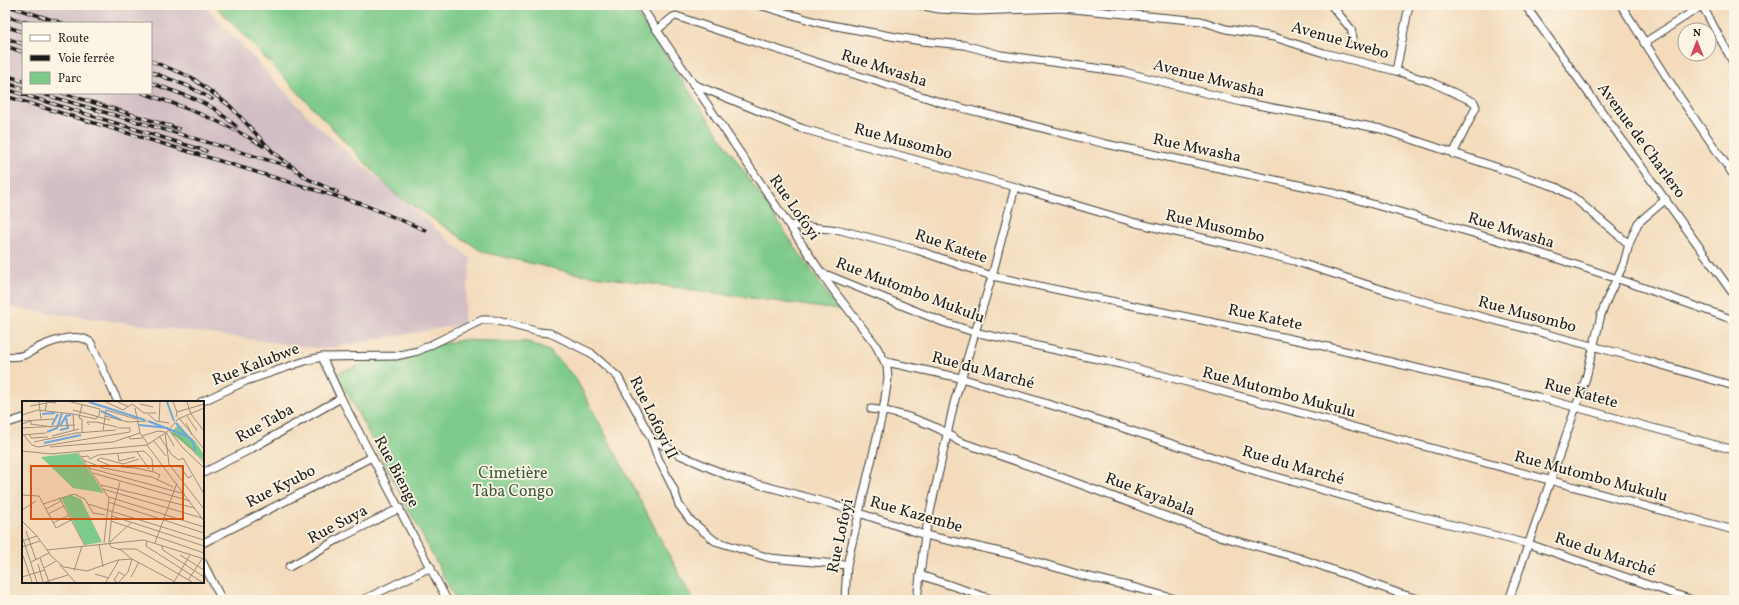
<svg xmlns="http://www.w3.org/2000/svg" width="1739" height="605" font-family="Vollkorn,serif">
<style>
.industrial{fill:#d2bec4;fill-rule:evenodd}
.green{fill:#7dca8a;stroke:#4c7353}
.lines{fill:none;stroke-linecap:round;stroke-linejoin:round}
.street-casing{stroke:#3c3934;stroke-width:9}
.street{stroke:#fff;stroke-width:7}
.rail-casing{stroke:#1c1c1c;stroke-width:3.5}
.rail{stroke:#fcf5e5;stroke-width:2;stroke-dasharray:6;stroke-linecap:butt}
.labels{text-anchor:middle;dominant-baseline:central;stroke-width:3.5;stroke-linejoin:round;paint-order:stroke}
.street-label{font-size:16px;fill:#1c1c1c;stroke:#fcf5e5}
.park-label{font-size:16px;fill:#3e5942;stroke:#fcf5e5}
.inset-river{fill:none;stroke:#6fa5dd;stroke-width:2}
.inset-road{fill:none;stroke:#9d8f7c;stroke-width:1}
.view{fill:#d4530e;fill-opacity:0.15;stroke:#d4530e;stroke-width:2}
.inset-edge{fill:none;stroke:#1c1c1c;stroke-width:2}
</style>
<rect width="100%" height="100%" fill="#fcf5e5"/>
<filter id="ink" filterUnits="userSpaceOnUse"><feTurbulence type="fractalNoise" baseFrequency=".025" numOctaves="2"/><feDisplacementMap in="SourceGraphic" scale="8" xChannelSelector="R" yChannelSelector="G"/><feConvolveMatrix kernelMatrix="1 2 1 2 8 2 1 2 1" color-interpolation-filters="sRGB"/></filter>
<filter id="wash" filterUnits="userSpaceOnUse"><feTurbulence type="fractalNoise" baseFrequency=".012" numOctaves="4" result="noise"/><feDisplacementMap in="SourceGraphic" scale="16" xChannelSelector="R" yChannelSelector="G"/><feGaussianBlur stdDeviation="0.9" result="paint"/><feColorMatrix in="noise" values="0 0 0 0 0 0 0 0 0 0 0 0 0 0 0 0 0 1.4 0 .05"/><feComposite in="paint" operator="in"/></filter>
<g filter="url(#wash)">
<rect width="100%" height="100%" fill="#f3dbbc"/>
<path class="industrial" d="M5,5h199l112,120 155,134 -8,65 -140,25 -318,-42zM23,23h128v70h-128z"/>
<g class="green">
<path d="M215,5h416l207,305 -265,-37 -90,-21 -88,-58z"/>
<path d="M461,340l67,2 23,10 25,27 117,221h-237l-119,-227 49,-17z"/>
</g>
</g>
<g filter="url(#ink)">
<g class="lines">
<defs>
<g id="street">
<path d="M640,5l191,282 44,57 12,22 1,12 -5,33 -36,154 -2,35"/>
<path d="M759,5l61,18 76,14 26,4 42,4 37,10 123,17 117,30 81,15 59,12 175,58 17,10 56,47"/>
<path d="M919,5l20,4 37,2 86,-3 139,13 25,8 48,8 50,16 72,18 35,11 43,20 2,5 -23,47"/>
<path d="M1331,5l20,24 2,9"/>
<path d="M1525,5l209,290"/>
<path d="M1621,5l56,88 57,83"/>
<path d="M1702,5l32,59"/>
<path d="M657,30l16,-13 3,-1 35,12 235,76 160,40 221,47 198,57 105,35 104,37"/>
<path d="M1644,43l59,-38"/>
<path d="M1396,71l13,-66"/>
<path d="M693,84l110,45 212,58 121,36 101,23 57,15 102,33 245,65 93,27"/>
<path d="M789,225l51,5 77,20 75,26 319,67 227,54 196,53"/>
<path d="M820,272l123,50 31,10 146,32 614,166"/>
<path d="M5,356c6,1 13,1 19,-1 7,-3 13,-7 20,-10 13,-5 36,-13 47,-2l27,59"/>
<path d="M322,357l19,41 106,202"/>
<path d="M886,362l75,16 100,30 198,64 142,40 128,32 163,56"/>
<path d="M201,402l45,-21 62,-21 14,-3 74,-1 22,-5 64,-31h12l45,12 11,1 41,20 27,24 33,61 7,20 16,32 5,15 11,15 25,21 55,17 77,7"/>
<path d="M871,409c27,3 66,15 87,32l89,31 172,64 80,22 99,35 24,7"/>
<path d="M5,424l18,-6"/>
<path d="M651,438l27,16 53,23 101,27 93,31 89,20 67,20 59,14 39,11"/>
<path d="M203,473l46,-23 92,-52"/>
<path d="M203,543l169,-86"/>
<path d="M203,563l19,37"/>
<path d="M289,567l55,-31 56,-28"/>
<path d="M920,575l74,25"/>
<path d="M363,600l68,-33"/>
<path d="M917,600l8,-65 29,-132 38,-127 23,-89"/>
<path d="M1509,600l77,-222 15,-63 7,-18 16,-34 5,-19 9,-21 28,-24"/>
</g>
</defs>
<use href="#street" class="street-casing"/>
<use href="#street" class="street"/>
<defs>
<g id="rail">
<path d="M5,5l57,18"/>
<path d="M5,16l24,7"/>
<path d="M5,26l18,6"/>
<path d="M5,38l18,6"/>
<path d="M5,46l18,6"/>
<path d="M151,61l40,16 39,29 43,46 35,27 29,13"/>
<path d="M151,72l37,14 24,13"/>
<path d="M5,75l18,6"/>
<path d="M5,83l18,5"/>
<path d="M151,83l44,16 20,10 21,17"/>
<path d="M5,89l201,62"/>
<path d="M39,93l256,75"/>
<path d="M62,93l117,36"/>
<path d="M143,93c42,14 82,29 120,53"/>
<path d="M5,96l357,108 63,26"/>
</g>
</defs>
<use href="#rail" class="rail-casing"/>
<use href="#rail" class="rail"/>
</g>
</g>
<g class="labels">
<g class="street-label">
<text transform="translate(1340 41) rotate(16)">Avenue Lwebo</text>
<text transform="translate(884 69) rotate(18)">Rue Mwasha</text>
<text transform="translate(1209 79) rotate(14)">Avenue Mwasha</text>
<text transform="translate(1641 141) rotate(54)">Avenue de Charlero</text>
<text transform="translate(903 142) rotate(15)">Rue Musombo</text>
<text transform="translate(1197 149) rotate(12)">Rue Mwasha</text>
<text transform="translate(794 208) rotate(55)">Rue Lofoyi</text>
<text transform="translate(1215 227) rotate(13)">Rue Musombo</text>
<text transform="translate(1511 231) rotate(17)">Rue Mwasha</text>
<text transform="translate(951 247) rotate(19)">Rue Katete</text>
<text transform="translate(910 291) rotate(21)">Rue Mutombo Mukulu</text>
<text transform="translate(1527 315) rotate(15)">Rue Musombo</text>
<text transform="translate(1265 318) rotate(12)">Rue Katete</text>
<text transform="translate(256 365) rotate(-21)">Rue Kalubwe</text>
<text transform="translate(983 371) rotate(15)">Rue du Marché</text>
<text transform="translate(1279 393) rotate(15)">Rue Mutombo Mukulu</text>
<text transform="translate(1581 394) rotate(15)">Rue Katete</text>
<text transform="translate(653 418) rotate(64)">Rue Lofoyi II</text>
<text transform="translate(265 424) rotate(-29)">Rue Taba</text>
<text transform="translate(1293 466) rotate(16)">Rue du Marché</text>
<text transform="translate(396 472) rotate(62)">Rue Bienge</text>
<text transform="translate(1591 477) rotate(15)">Rue Mutombo Mukulu</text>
<text transform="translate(281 487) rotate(-27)">Rue Kyubo</text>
<text transform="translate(1150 495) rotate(21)">Rue Kayabala</text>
<text transform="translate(916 515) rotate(16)">Rue Kazembe</text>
<text transform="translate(338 525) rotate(-28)">Rue Suya</text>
<text transform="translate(841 536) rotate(-78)">Rue Lofoyi</text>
<text transform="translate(1605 555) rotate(19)">Rue du Marché</text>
</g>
<g class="park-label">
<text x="513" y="474">Cimetière<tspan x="513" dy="18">Taba Congo</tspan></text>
</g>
</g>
<g transform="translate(22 401)">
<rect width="182" height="182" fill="#f3dbbc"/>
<path d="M155,25l18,15 9,14v5l-33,-27zM55,52l7,10 20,30 -31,-5 -32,-31zM49,94l10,4 21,43 -17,3 -24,-47z" fill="#7dca8a"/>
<path class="inset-river" d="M67,1l56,18M145,1l7,19M79,10l20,9M20,13l13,-1M126,20l41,16M154,22l17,19 2,9M30,24l6,-11M117,24l29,3M38,25l6,-10 5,-1M38,29l8,-2 -2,-10M25,31l10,-4 5,-15M22,42l37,-8"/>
<path class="inset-road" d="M17,1l2,17M49,1l29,7 -1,7M84,1l17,8 9,-6M96,1l11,5M151,1l4,10 -1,5M165,1l4,12 13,17M110,3l12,9h12M118,3l13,3M60,4l-3,13 3,1v14M8,5l17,-3M113,7l5,25 8,11M51,9l37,10M23,10l2,-9 9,1M155,11l27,-8M51,13l1,16M126,13l8,7 13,2M0,14l16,-5 35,4 23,5 2,-3M83,15l23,6 19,-1M165,15l10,15M157,17l25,31M0,20l32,-2M137,21l1,-20M164,22l6,12M0,23l9,-3v4M9,23l21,3M67,24l-2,-3h9l21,5M0,27l53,-3M147,29l13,17 22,21M81,30l3,-21 30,9M144,31l8,14M0,32l10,12 6,2 92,-15v-4h-13M143,32l4,31 35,45M150,32l9,5 23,24M7,33l2,4 17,-1M0,34l24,-2M30,35l27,-7M107,35l1,3 13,-1M120,35l16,-5 7,1M137,35l13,19 7,5 4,-2 21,36M131,39l13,16M12,41l42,-9 40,-3M125,44l57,76M125,44l21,-14 10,-12 26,-11M28,46l63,-5 27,-9M0,50l29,3 96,-9M55,50l32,47 -5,45M115,51l12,17M96,53l1,7 16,-4M59,56l7,-1 2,3 8,-4 46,-4 8,8 1,13M117,58l-16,5 -22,-6 -4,2 14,6 25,2 18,4 6,3 -2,4M61,59l20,8 49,9 21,10M158,65l8,12 4,-2M67,67l96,26M71,72l97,28M79,84l94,23M81,88l99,29M0,94l17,1 17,32 15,-8M37,96l26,49M87,96l95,30M86,101l96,31M21,103l31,-10 11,5 8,14 12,2M66,103l116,36M24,108l15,-8M0,109l14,-9M26,113l16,-8M90,115l92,30M0,120l15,15 15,21 12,10 23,4 31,-11 14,-1 43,23M89,120l93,32M31,122l16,-8M4,130l10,29M0,135l15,46M0,140l15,-5M125,140l-1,5 56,36M88,141l21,-19M133,142l22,-60M77,143l4,23M140,145l1,4 41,27M0,146l18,-6M97,148h17l56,33M25,149l97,-10 60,19M0,152l10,29M158,154l24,15M18,157l9,24M9,161l18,-9M16,163l5,18M38,164l15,17M22,167l12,-7M52,170l8,-25M73,173l14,4M0,176l23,-7M109,176l8,-15M166,179l14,-21M23,181l23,-7M84,181l13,-22M95,181l-3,-2 5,-8 6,4M97,181l9,-10 4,-13 -11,-9 -10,-3 -2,-4 3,-30 8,-31M152,181l16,-27"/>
<path class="view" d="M9,65h152v53h-152z"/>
<rect width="182" height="182" class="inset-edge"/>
</g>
<rect width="1739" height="605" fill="none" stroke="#fcf5e5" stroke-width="20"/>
<rect x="22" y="22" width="130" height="72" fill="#fcf5e5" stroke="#a29e95"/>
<rect x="30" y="35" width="20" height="6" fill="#ffffff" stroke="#a29e95"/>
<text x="58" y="42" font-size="12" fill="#1c1c1c">Route</text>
<rect x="30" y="55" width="20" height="6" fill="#1c1c1c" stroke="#a29e95"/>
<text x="58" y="62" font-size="12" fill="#1c1c1c">Voie ferrée</text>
<rect x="30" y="72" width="20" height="12" fill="#7dca8a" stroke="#a29e95"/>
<text x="58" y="82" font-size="12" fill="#1c1c1c">Parc</text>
<g transform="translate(1697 42)"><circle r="19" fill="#fcf5e5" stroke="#a29e95"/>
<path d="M0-3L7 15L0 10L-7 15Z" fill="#d1495b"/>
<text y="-6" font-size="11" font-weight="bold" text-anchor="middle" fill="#1c1c1c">N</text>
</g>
</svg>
